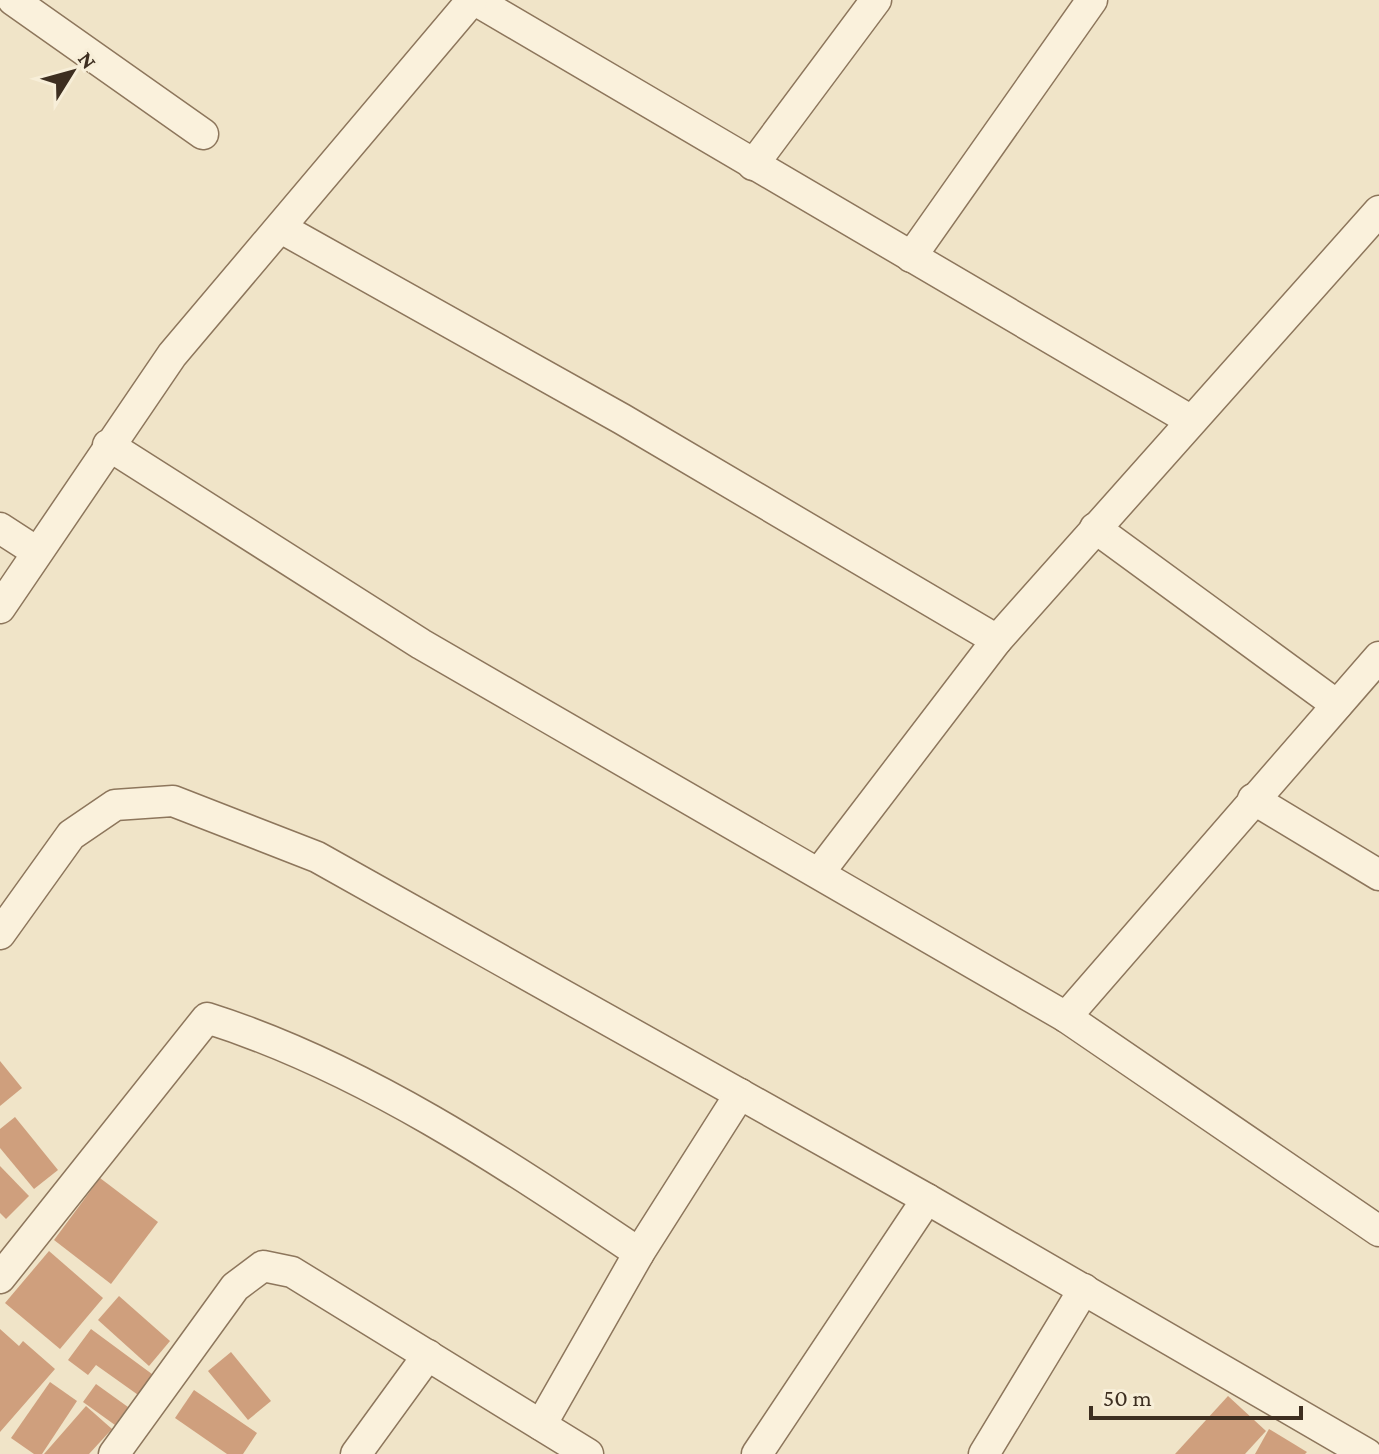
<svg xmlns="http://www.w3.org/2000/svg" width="1379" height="1454" font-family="'Crimson Pro',serif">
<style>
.building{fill:#cf9f7d}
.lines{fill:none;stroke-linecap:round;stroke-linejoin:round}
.minor-casing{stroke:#8d765c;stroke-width:33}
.minor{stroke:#faf1dc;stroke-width:30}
</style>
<rect width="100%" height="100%" fill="#f0e4c8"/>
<g class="building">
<path d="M0,1061l22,27 -22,18z"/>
<path d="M15,1117l43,53 -24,19 -34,-41v-19z"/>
<path d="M0,1166l29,30 -23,23 -6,-6z"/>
<path d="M100,1178l58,44 -47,62 -57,-44z"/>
<path d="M49,1251l54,47 -43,51 -55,-46z"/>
<path d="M119,1296l51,45 -21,25 -51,-46z"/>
<path d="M0,1329l19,17 4,-5 32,28 -55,63z"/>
<path d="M91,1329l65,48 -15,20 -45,-32 -8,10 -20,-15z"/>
<path d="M231,1352l40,49 -23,19 -40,-49z"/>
<path d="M50,1382l27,19 -35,53h-8l-23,-16z"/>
<path d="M96,1384l32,23 -13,18 -32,-23z"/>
<path d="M194,1390l63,43 -14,21h-16l-52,-36z"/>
<path d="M1228,1396l38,35 -21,23h-70z"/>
<path d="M86,1406l26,23 -23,25h-45z"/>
<path d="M1269,1429l38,23 -2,2h-50z"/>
</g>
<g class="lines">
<defs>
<g id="minor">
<path d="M13,0l190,134"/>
<path d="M475,0l715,420"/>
<path d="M753,165l123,-165"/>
<path d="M281,228l341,191 375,221"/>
<path d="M911,257l181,-257"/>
<path d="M108,445l313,199 645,373 313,214"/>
<path d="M0,528l37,24"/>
<path d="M1095,528l242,177"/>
<path d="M0,608l172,-253 300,-355"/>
<path d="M1253,799l126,76"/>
<path d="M819,873l178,-233 382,-429"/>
<path d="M0,934l71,-99 44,-30 58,-4 144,56 610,342 440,255"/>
<path d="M1066,1017l313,-360"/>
<path d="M0,1278l207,-260c155,49 298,145 432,235"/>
<path d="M541,1425l98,-172 101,-159"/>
<path d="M114,1454l121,-167 28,-21 29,6 296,182"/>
<path d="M356,1454l72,-99"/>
<path d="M757,1454l170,-255"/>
<path d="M984,1454l100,-165"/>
</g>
</defs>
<use href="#minor" class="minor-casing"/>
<use href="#minor" class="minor"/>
</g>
<g transform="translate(72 72) rotate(53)" stroke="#f7eed8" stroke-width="6" paint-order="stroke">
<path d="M0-6L14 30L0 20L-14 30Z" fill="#3d2e20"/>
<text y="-12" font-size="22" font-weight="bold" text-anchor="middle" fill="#3d2e20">N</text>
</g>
<path d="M1091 1406v12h210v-12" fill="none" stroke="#3d2e20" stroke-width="4"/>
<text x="1103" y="1406" font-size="24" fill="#3d2e20" stroke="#f7eed8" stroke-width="6" paint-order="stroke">50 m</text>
</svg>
